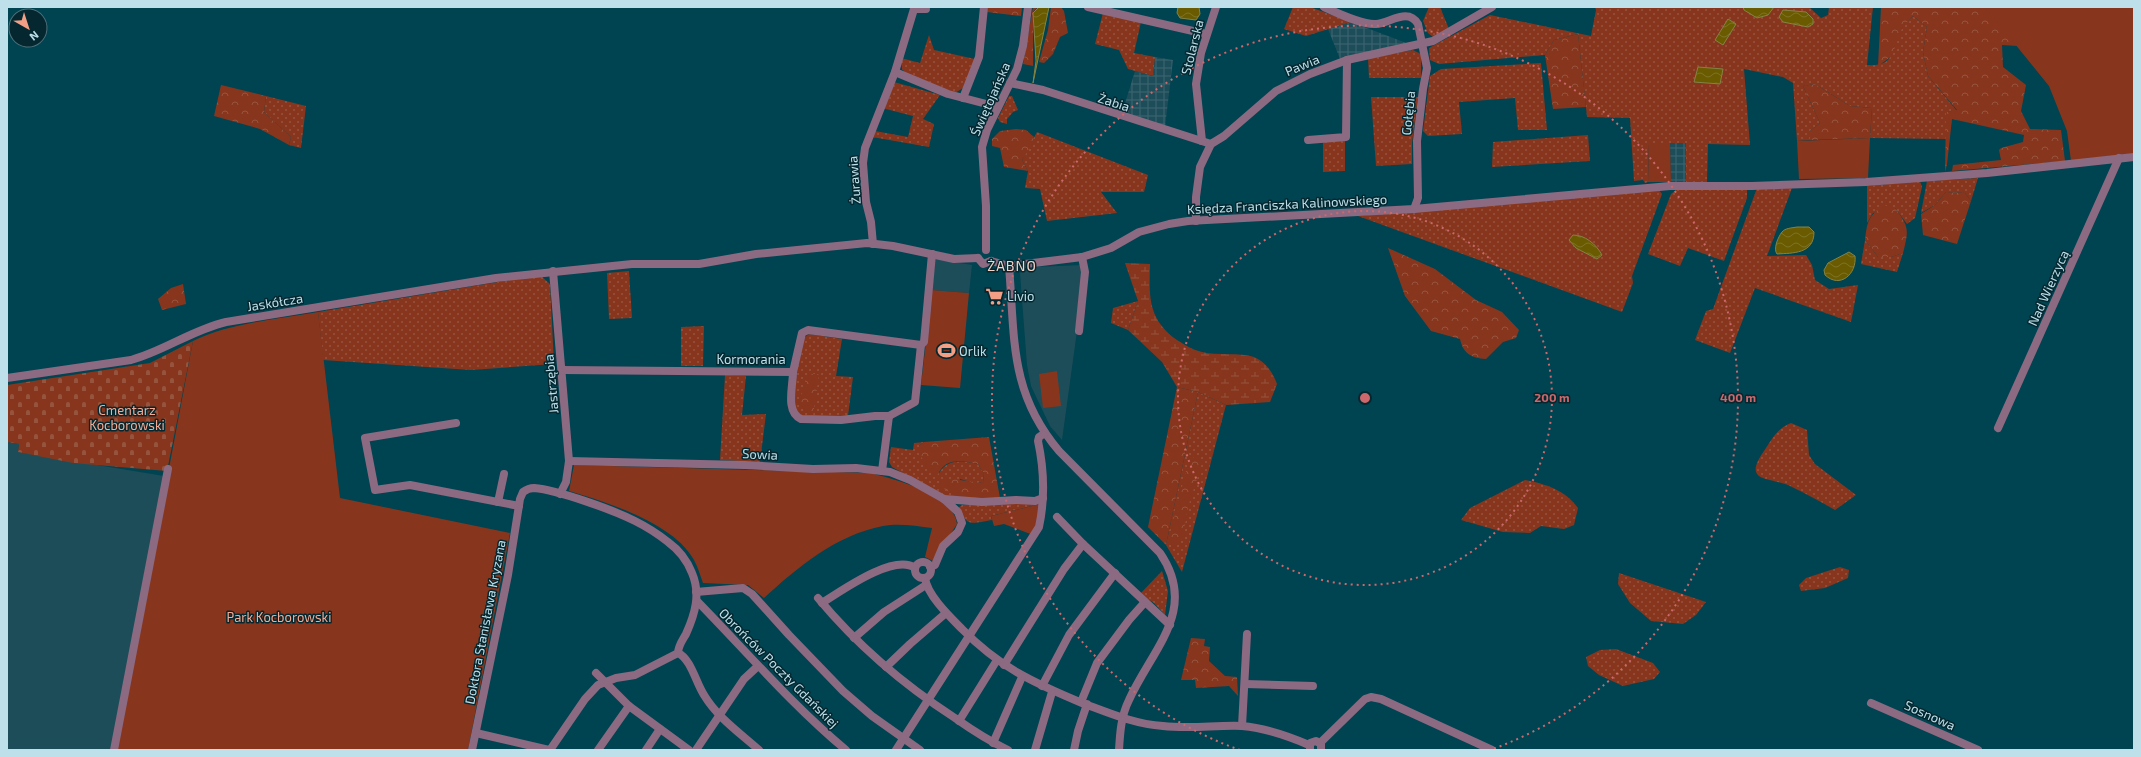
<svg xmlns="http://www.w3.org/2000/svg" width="2141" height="757" font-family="'Exo 2',sans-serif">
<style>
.built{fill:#1d4d59}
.industrial{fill:url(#industrial-grid)}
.grass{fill:url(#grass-dots)}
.forest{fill:url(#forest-crowns)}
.wetland{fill:url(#wetland-marsh)}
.cemetery{fill:url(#cemetery-stones)}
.park{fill:#87361d}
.water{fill:url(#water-waves);stroke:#838346}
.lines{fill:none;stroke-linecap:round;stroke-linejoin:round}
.minor{stroke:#8c6a82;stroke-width:8}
.ring{fill:none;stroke:#cd686c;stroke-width:2;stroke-dasharray:2 4}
.labels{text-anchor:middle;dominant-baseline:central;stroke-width:3;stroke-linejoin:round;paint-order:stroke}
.street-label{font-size:13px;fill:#bde0eb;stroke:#05272f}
.poi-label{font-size:13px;fill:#bde0eb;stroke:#05272f;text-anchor:start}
.park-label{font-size:13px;fill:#f5ac96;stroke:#05272f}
.neighbourhood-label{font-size:14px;letter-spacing:1px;fill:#f4d3c8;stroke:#05272f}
.centre{fill:#cd686c;stroke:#05272f;stroke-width:2}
.ring-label{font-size:12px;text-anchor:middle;font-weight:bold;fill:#cd686c;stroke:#05272f;stroke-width:3;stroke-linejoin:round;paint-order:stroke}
</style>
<defs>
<pattern id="industrial-grid" width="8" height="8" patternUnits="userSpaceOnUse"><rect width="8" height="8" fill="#1d4d59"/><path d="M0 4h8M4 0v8" fill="none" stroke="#3c6671"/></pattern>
<pattern id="grass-dots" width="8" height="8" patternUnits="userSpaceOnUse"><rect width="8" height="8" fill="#87361d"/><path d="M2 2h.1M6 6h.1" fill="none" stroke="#96533e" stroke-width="1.8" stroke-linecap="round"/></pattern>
<pattern id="forest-crowns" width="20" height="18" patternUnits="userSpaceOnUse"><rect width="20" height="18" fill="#87361d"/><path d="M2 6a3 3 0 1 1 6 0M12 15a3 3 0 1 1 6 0" fill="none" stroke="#96533e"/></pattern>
<pattern id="wetland-marsh" width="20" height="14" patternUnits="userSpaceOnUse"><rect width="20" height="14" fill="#87361d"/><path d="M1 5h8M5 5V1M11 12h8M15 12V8" fill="none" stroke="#96533e"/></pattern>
<pattern id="cemetery-stones" width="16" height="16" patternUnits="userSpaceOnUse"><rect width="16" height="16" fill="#87361d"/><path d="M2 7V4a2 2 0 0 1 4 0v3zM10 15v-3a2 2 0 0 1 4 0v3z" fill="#96533e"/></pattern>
<pattern id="water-waves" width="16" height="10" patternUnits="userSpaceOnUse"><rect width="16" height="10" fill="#6a5b00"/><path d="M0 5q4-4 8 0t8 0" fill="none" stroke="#7d7225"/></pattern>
</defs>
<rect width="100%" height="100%" fill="#004351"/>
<g class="built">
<path d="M935,259l37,6 -3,28 -37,-3z"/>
<path d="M1083,265l-6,66 -15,109 -12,-14 -19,-40 -4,-21 -7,-92 14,-6z"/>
<path d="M7,442l12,2 -1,8 146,24 -53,274h-104z"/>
</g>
<g class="industrial">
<path d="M1351,22l58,22 -69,15 -12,-30z"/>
<path d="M1155,57l18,3 -8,67 -43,-14 13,-42 18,5z"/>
<path d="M1670,143h16v39h-15z"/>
</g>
<g class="grass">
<path d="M1293,7h17l41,15 -45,14 -22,-7z"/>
<path d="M1429,7h11l9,22 -16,8 -5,-4 -5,-12z"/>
<path d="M1595,7h148l1,3 24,5 6,-8h35l12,11 7,-3 1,-8h44l-6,58c31,2 23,-18 35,-37 2,-4 8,-8 11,-12l14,11 -4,25 5,24 29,35 -11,1v27l-76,-1 2,-30 -22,-2 -35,-22 -12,2 17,37 -10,8v9l-13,1 -4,-58 -10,-6 -39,-8 6,76 -42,-1 -1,38h-21v-39h-37l-1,39 -3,1 -2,-3 -9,1 -4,-63 -43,-1 -9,-83 -24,6 -9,15 -106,9 -9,-4 -1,-12 61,-33 101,21 5,-26z"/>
<path d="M1103,13l38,9 -7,31 21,4 -2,19 -25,-7 -9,-19 -24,-6z"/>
<path d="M929,35l5,15 41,9 -12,29 -8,5 -47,-17 -6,-7 -1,-11 19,5z"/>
<path d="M1413,50l8,4v24h-52l-1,-20z"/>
<path d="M1541,63l6,67h-29l-3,-32 -56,4 3,32 -34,2 -5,-5 7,-55 11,-7z"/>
<path d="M894,82l46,13 -17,24 11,5 -5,23 -57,-10 3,-6 33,6 5,-21 -31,-8z"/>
<path d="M266,96l40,10 -5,42 -12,-3 2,-8 -27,-25z"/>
<path d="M1009,96h3l6,14 -5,2 -6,7v5l-7,-2 -2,-4z"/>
<path d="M1371,97h47l-6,46v21l-36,2z"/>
<path d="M1037,132l111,43 -4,17h-43l16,21 -70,8 -7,-32 -15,-1 3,-17 -6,-11z"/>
<path d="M1588,135l2,26 -98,6 1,-25z"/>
<path d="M1323,141h22v30l-22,1z"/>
<path d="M1978,178l-7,23 -6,-8 -19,-1 -11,13 -14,8 6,-32z"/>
<path d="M1920,181l2,6 -7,31 -8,6 -12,-16 -22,5 -6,10v-37z"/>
<path d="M1757,188h35l-25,68 39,-1 6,10 3,15 14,9 29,-4 -7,37 -96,-34 -25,65 -35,-13 11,-29 7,-2z"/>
<path d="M1658,189l4,5 -30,82 1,7 -11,29 -264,-96z"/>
<path d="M1677,189h70v9l-23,63 -36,-13 -8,18 -32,-12 23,-60z"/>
<path d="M1865,240l13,17h13l12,-4 -6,19 -36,-8z"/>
<path d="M629,271l3,47 -23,1 -2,-46z"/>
<path d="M540,275l10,9 4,80 -83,6 -148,-10 -5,-48z"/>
<path d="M1138,301l-10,29 -17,-7 2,-15z"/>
<path d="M704,326l-1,40h-22v-39z"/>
<path d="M809,334l33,5 -6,37 17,1 -5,39h-48l-7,-9 3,-37 7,-31z"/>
<path d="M725,375l21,1 -4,39 24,-1 -6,48 -40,-2z"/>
<path d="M1198,392l28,13 -44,167 -16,-27z"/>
<path d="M1791,423l16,7 2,25 6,9 41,31 -21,15c-14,-8 -28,-16 -43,-23 -21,-11 -53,-2 -26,-39 7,-11 12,-20 25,-25z"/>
<path d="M924,442l-5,4 20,27c9,-15 24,-12 39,-9l6,10 -1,8 -9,1 -14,-4 1,20 -19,-4 -50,-28 -3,-5 2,-15 22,3 1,-7z"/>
<path d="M1525,480c21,4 40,10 53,28l-4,17 -10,4 -23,-3 -11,7 -27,-1 -42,-12 9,-12z"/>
<path d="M991,504h49l-49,12 1,4c-20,3 -24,8 -34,-12l4,-3z"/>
<path d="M1840,567l9,3 -1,8 -23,10 -24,3 -2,-6 7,-7z"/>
<path d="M1162,571l6,20 -3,24 -11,-12 -14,-9z"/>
<path d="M1619,573l87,29 -10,13 -13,9 -32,-3 -21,-18 -12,-19z"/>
<path d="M1616,649l37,14 7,9 -6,7 -31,7 -24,-11 -11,-9 -2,-9 14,-7z"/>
</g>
<g class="forest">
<path d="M988,7h34l-1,9 -34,-4z"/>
<path d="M1033,7h5l-5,5v54l-10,-2z"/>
<path d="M1051,7h10l3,4 4,22 -8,4 -7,17 -9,9 -5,-1 9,-32z"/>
<path d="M1881,7h253l-81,82 -35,-43 -16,-1 1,22 23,18 -5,26 9,18 31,1 4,31 -113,10 1,-6 48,-5 -2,-10 2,-2 22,-6 1,-7 -72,-16 -5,45 -2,8 1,-60 11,-2 -29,-34 -5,-24 4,-25 -14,-11 -11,12 -10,28 -14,10z"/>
<path d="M1578,34l8,73 -33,2 -8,-54 9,-15z"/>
<path d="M1815,84l35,22 22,2 -2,30 -60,2v-9l10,-8 -17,-37z"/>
<path d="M221,85l45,11 -2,16 27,25 -2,8 -29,-16 -46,-13z"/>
<path d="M1016,129l10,1 8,7 -3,9 -9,14 6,11 -24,-4 -4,-19 -8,-2v-7l8,-8z"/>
<path d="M1946,192l19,1 6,8 -14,43 -34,-9 -2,-21 14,-9z"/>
<path d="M1883,205l12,3c14,19 14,21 8,45l-12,4h-13l-13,-17c2,-18 3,-23 18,-35z"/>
<path d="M1388,248l47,21 41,31 26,12 17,18 -3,8 -13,4 -17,17c-15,-1 -23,-6 -26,-20l-29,-8 -26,-35z"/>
<path d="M183,284l3,20 -24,6 -4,-11 13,-11z"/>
<path d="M810,374h9l-6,42 -11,-9 -2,-4v-7l5,-6v-11z"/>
<path d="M1177,387l21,5 -32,153 -18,-18z"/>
<path d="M989,437l11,61 -39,1 -20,-12 -1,-5c14,-7 28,2 43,0l1,-8 -6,-10c-10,-2 -25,-6 -34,2 -3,2 -5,7 -8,11 -7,-7 -18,-21 -17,-31l5,-4z"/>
<path d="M1196,455l5,4v7l-13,41 -5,30 -7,7 -8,-2 20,-79z"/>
<path d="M1191,638l14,1 -1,7 6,1 -1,14 16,15 12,1 1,19 -9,-10 -33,2 -1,-8h-14z"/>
</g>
<path class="wetland" d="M1125,263l25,1c-1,34 -2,55 27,76 8,5 16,10 25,12 15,4 38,0 52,5 12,5 19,16 23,27l-7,18 -44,3 -28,-13 -21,-5 -15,-25 -34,-32 10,-29z"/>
<path class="cemetery" d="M193,341l-26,130 -94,-8 -55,-11 1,-8 -12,-2v-57l143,-22z"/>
<g class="park">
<path d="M1985,7h149v147l-63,7 -4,-30 -18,-45z"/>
<path d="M1870,138l-2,40 -69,1 -2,-38z"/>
<path d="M1649,143h21l1,39h-23z"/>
<path d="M932,290l37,3 -9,95 -39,-3z"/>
<path d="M318,312l22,186 170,35 -42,217h-352l77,-409c36,-18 86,-22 125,-29z"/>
<path d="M1057,371l4,35 -18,2 -4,-34z"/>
<path d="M574,465l296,8c25,6 84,22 87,51l-24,37 -8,-4 7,-29c-16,-2 -33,-5 -49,-2 -47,9 -85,41 -119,72l-16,-13 -45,-2c-3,-8 -5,-16 -9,-23 -20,-37 -88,-58 -125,-69z"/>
<path d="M1040,504l-2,17 -5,14 -29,-11 -10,2 -3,-10z"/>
</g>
<g class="water">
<path d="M1039,7h10l-16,76 3,-22 -3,-48z"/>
<path d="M1178,7h21l1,7 -4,6 -16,-2 -3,-5z"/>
<path d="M1743,7h31l-6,8 -11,3 -13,-8z"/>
<path d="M1783,10l23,2 7,7v5l-5,3 -25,-5 -4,-5z"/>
<path d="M1728,19l8,5 -13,21 -8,-5z"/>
<path d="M1698,67l25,2 -3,15 -26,-2z"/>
<path d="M1797,227h12l5,5c0,22 -21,21 -37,22 -4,-5 1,-17 5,-22 3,-4 10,-4 15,-5z"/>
<path d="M1573,235c12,0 23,9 29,20l-5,4 -21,-11 -7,-8z"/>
<path d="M1849,252l6,4c2,18 -15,33 -30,19l-1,-5 4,-7z"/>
</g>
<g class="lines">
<g class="minor">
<path d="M1088,7l118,27"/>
<path d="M1324,7c13,6 38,18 52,17 14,-1 32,-17 42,0l9,44 -4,21 -6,52 1,57 -4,11"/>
<path d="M895,72l53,22 50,13"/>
<path d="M1010,83l33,7 168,54"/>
<path d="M963,98l16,-41 5,-50"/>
<path d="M1308,140l38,-3 1,-77"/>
<path d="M1202,141l-6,-57 5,-31 15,-46"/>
<path d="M1196,221v-24l4,-30 11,-23 13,-8 52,-45 34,-17 37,-14 86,-19 59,-34"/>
<path d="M873,244l-2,-22 -5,-20 -3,-39 2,-15 30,-76 19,-63h12"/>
<path d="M986,250v-44l-4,-59 5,-17 30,-61 6,-23 5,-39"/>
<path d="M978,258l5,6 8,-3"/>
<path d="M991,261l18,5 73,-9 29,-9 28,-16 30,-8 19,-3 226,-12 256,-23h82l114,-4 121,-9 147,-16"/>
<path d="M1009,266c6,72 0,126 50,185l101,102c39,57 -8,96 -31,147 -8,16 -9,33 -10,50"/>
<path d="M553,271l16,190 -3,21 -6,12"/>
<path d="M1079,331l6,-59 -3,-15"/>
<path d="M562,370l231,2c0,14 -8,40 8,47l40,1 34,-4h14l-7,55"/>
<path d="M793,372l9,-39 6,-3 113,15"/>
<path d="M7,378l124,-18c33,-9 61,-30 95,-38l270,-44 136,-14h67l57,-10 111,-11 26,3 61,13 24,-1"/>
<path d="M889,416l26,-14 6,-57 3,-3 8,-88"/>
<path d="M456,423l-91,15 10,52 35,-5 109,21"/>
<path d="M1998,428l121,-270"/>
<path d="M569,461l176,4 68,4 43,-1 34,4 20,8 34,19 14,13 4,11 -4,9 -15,14 -8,19 -5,2"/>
<path d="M944,499l38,3 34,-2 19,1 8,-3"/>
<path d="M498,502l6,-28"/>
<path d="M1057,517l26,27 87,81"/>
<circle cx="923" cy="570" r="8"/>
<path d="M925,578c2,17 25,39 37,51 37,38 72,54 120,74 27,10 52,21 81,23 27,3 53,-1 79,0 24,2 46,10 67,19"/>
<path d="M696,592l47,-4 9,6 37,41 54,56 29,25 48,34"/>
<path d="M818,598c39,47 86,87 137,120 17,12 34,23 53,32"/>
<path d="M697,601c49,50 95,104 149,149"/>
<path d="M822,603c19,-12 72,-50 93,-35"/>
<path d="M854,638l30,-26 42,-27"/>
<path d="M678,653c13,6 18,30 26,42 13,22 36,38 55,55"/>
<path d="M1004,665l60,-96 19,-25"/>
<path d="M886,667l24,-23 36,-31"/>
<path d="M596,673l33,33 60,44"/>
<path d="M1245,684l68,2"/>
<path d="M1042,686l27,-51 46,-62"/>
<path d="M1081,702l16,-39 32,-43 16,-18"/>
<path d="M1871,703l107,47"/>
<path d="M959,721l38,-61"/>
<path d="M1242,726l5,-92"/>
<path d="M476,733l73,17"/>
<path d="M993,743l29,-66"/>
<path d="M1320,743l45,-44 6,-2 10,2 111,51"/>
<path d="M1310,749v-6l6,-2 5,3v6"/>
<path d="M114,750l54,-281"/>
<path d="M472,750l36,-175 12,-76 3,-7c4,-3 6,-4 11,-4 24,2 79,22 101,33 12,6 23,13 33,21 11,8 19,18 24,31 9,21 3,41 -6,61 -4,7 -8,12 -8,19l-43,22 -19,3 -18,7 -13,14 -35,51"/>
<path d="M598,750l31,-44"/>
<path d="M646,750l14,-21"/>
<path d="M696,750l48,-71 14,-13"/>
<path d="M896,750l143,-223c6,-28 5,-58 -1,-86l1,-4 6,-4"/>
<path d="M1035,750l17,-58"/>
<path d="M1074,750l4,-19 9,-27"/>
</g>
</g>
<g class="ring">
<circle cx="1365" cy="398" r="187"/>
<path d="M1240 750A373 373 0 1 1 1490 750"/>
</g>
<defs>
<symbol id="supermarket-bare" viewBox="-9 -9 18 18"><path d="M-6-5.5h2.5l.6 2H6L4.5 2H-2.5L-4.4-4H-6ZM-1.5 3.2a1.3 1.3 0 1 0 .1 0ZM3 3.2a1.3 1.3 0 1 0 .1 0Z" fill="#f39f85" stroke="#05272f" stroke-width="2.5" paint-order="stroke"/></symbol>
<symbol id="stadium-bare" viewBox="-9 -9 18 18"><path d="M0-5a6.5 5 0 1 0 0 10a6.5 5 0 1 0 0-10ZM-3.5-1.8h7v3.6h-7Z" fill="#f39f85" stroke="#05272f" stroke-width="2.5" paint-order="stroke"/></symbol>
</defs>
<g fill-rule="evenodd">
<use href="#supermarket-bare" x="982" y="284" width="25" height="25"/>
<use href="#stadium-bare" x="934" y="338" width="25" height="25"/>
</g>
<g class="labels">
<g class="street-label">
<text transform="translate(1192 47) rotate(-76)">Stolarska</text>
<text transform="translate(1302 65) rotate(-23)">Pawia</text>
<text transform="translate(990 99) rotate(-66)">Świętojańska</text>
<text transform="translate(1114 102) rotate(18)">Żabia</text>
<text transform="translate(1408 113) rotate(-84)">Gołębia</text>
<text transform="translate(854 180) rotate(-94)">Żurawia</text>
<text transform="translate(1287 204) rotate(-3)">Księdza Franciszka Kalinowskiego</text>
<text transform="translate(2048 288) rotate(-66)">Nad Wierzycą</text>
<text transform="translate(275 302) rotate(-9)">Jaskółcza</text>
<text x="751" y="359">Kormorania</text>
<text transform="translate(551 384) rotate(-95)">Jastrzębia</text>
<text transform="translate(760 454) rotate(3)">Sowia</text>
<text transform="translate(485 622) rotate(-79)">Doktora Stanisława Kryzana</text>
<text transform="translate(779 668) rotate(45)">Obrońców Poczty Gdańskiej</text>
<text transform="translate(1930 715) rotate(24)">Sosnowa</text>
</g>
<g class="poi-label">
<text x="1007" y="296">Livio</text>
<text x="959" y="351">Orlik</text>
</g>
<g class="park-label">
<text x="127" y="410">Cmentarz<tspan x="127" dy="15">Kocborowski</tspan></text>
<text x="279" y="617">Park Kocborowski</text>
</g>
<g class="neighbourhood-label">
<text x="1012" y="265">ŻABNO</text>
</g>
</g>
<circle cx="1365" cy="398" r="6" class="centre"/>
<g class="ring-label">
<text x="1552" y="402">200 m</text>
<text x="1738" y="402">400 m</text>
</g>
<rect width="2141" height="757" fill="none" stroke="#bde0eb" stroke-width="16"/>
<g transform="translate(28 28) rotate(141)"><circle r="19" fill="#05272f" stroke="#4f717a"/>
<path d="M0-3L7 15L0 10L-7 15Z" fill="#f39f85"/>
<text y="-6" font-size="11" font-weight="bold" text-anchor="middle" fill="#bde0eb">N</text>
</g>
</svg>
